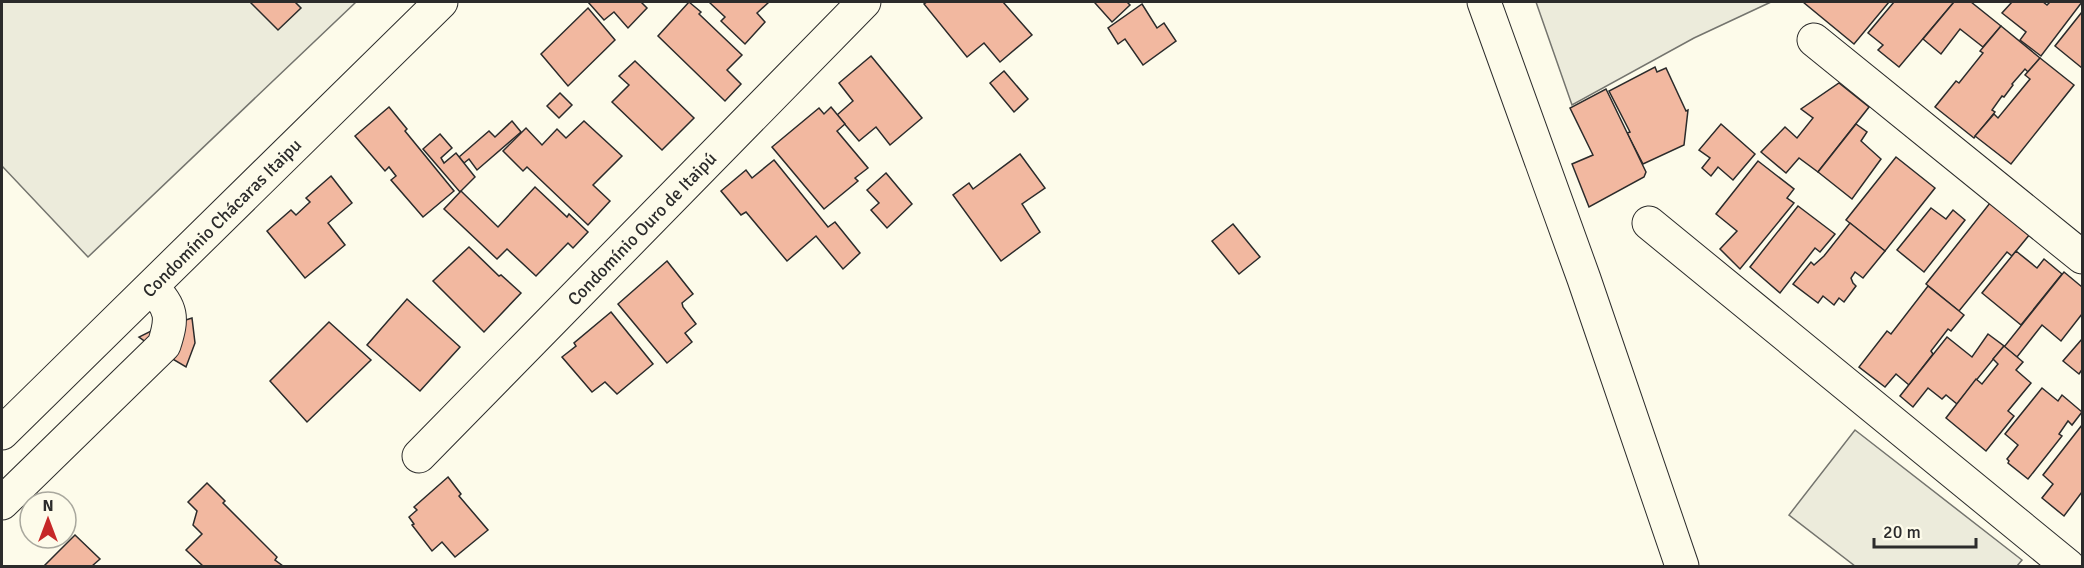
<svg xmlns="http://www.w3.org/2000/svg" width="2084" height="568" font-family="Signika,sans-serif">
<style>
.green{fill:#ecebdb;stroke:#74746e;stroke-width:1.5}
.building{fill:#f2b8a0;stroke:#2b2b2b;stroke-width:1.5}
.lines{fill:none;stroke-linecap:round;stroke-linejoin:round}
.minor-casing{stroke:#2b2b2b;stroke-width:35}
.minor{stroke:#fdfbea;stroke-width:33}
.labels{text-anchor:middle;dominant-baseline:central;stroke-width:4.5;stroke-linejoin:round;paint-order:stroke}
.street-label{font-size:18px;fill:#2b2b2b;stroke:#fdfbea}
</style>
<rect width="100%" height="100%" fill="#fdfbea"/>
<g class="green">
<path d="M2,2h354l-268,255 -86,-91z"/>
<path d="M1536,2h235l-77,36 -122,67z"/>
<path d="M1855,430l167,130 -5,6h-162l-66,-51z"/>
</g>
<g class="building">
<path d="M250,2h45l6,6 -23,22z"/>
<path d="M588,2h53l6,6 -19,20 -14,-16 -10,8z"/>
<path d="M689,2l12,10 -2,2 43,41 -15,15 14,14 -16,17 -67,-65z"/>
<path d="M709,2h60l-12,11 8,9 -20,22 -24,-23 4,-4z"/>
<path d="M927,2h76l29,33 -32,27 -16,-19 -17,14 -43,-53z"/>
<path d="M1097,2h30l3,3 -18,17 -17,-19z"/>
<path d="M1803,2h86l-35,42z"/>
<path d="M1894,2h60l-55,65 -21,-17 5,-5 -15,-12z"/>
<path d="M1954,2h17l30,24 -18,21 -23,-18 -19,25 -18,-15z"/>
<path d="M2012,2h31l4,3 3,-3h32l-41,54 -21,-16 6,-8 -24,-19z"/>
<path d="M1142,4l15,24 7,-5 12,18 -33,24 -18,-26 -7,5 -10,-16z"/>
<path d="M588,8l27,32 -47,46 -27,-32z"/>
<path d="M2082,12v56l-27,-22z"/>
<path d="M2001,26l39,32 -12,14 -3,-3 -13,15 1,1 -9,12 -2,-1 -10,14 3,2 -21,26 -39,-31 21,-26 3,2 24,-30 -3,-2z"/>
<path d="M871,56l51,62 -32,27 -14,-18 -17,14 -22,-26 16,-14 -14,-18z"/>
<path d="M2040,58l34,27 -63,79 -36,-28 19,-22 4,4 32,-39 -5,-4z"/>
<path d="M635,61l59,57 -32,32 -50,-48 17,-17 -10,-9z"/>
<path d="M1655,67l2,5 9,-4 20,43 2,-1 -4,35 -41,19 -16,-31 3,-1 -21,-41z"/>
<path d="M1004,71l24,28 -14,13 -24,-29z"/>
<path d="M1839,83l30,24 -51,65 -19,-14 -13,15 -25,-21 24,-25 12,11 16,-20 -12,-9z"/>
<path d="M1606,89l40,83 -2,5 -55,30 -17,-43 21,-9 -23,-47z"/>
<path d="M560,93l12,12 -13,13 -12,-12z"/>
<path d="M389,107l18,22 -2,2 49,60 -31,26 -32,-37 5,-4 -7,-9 -4,4 -30,-35z"/>
<path d="M831,107l14,17 -8,7 31,37 -13,10 3,3 -34,28 -52,-62 47,-39 5,6z"/>
<path d="M512,121l9,11 -44,38 -8,-11 -5,4 -5,-6 30,-26 6,6z"/>
<path d="M584,121l38,35 -29,29 17,16 -22,24 -61,-58 -4,4 -20,-20 23,-23 16,17 15,-16 9,9z"/>
<path d="M1721,124l34,30 -22,26 -15,-13 -7,9 -9,-8 8,-10 -11,-8z"/>
<path d="M1856,124l11,8 -6,9 20,18 -29,40 -34,-27z"/>
<path d="M440,134l12,14 -11,10 3,5 12,-10 19,24 -15,15 -37,-43z"/>
<path d="M1020,154l25,34 -23,16 18,28 -39,29 -48,-66 16,-12 4,6z"/>
<path d="M1896,157l39,31 -50,63 -39,-31z"/>
<path d="M774,160l54,67 7,-5 25,31 -17,16 -27,-33 -29,25 -41,-49 -5,3 -20,-24 25,-21 6,8z"/>
<path d="M1758,161l36,28 -7,9 7,5 -54,66 -20,-20 17,-18 -21,-17z"/>
<path d="M886,173l26,31 -25,24 -16,-18 8,-7 -12,-13z"/>
<path d="M331,176l21,27 -24,20 17,22 -40,33 -38,-47 24,-21 5,5 14,-13 -4,-4z"/>
<path d="M535,187l32,30 2,-3 19,18 -15,16 -5,-5 -32,33 -29,-27 -10,10 -53,-50 17,-18 37,36z"/>
<path d="M1990,203l40,31 -18,22 -5,-4 -48,59 -33,-27z"/>
<path d="M1798,206l37,28 -15,18 -5,-4 -35,45 -30,-26z"/>
<path d="M1931,208l15,11 7,-9 12,10 -41,52 -27,-22z"/>
<path d="M1850,223l35,28 -22,27 -8,-6 -4,6 2,5 3,3 -12,16 -5,-4 -5,7 -11,-9 -5,7 -25,-19 18,-22 3,3 10,-9z"/>
<path d="M1233,224l27,33 -21,17 -27,-33z"/>
<path d="M469,247l30,29 2,-1 20,18 -37,39 -51,-51z"/>
<path d="M2016,251l21,17 7,-9 18,15 -41,51 -39,-32z"/>
<path d="M667,261l26,33 -11,9 1,4 13,17 -11,9 7,9 -25,21 -49,-59z"/>
<path d="M2064,272l18,15v27l-21,27 -19,-16 -25,32 -13,-10z"/>
<path d="M1928,286l36,29 -13,16 -3,-2 -17,22 2,3 -24,31 -13,-11 -11,13 -26,-20 28,-36 4,3z"/>
<path d="M407,299l53,48 -40,44 -53,-46z"/>
<path d="M611,312l42,52 -36,30 -12,-12 -13,10 -30,-35 14,-11 -2,-3z"/>
<path d="M192,318l3,25 -9,24 -20,-12 -1,1 -26,-19 30,-15 1,3z"/>
<path d="M329,322l42,38 -64,62 -37,-41z"/>
<path d="M1988,334l16,12 -47,58 -11,-9 -4,4 -14,-11 -15,19 -13,-11 47,-59 25,20z"/>
<path d="M2082,339v33l-1,-1 -2,3 -16,-13z"/>
<path d="M2004,346l19,16 -7,8 15,13 -23,28 6,5 -28,35 -40,-33 30,-39 6,5 16,-20 -5,-5z"/>
<path d="M2042,388l16,13 4,-6 20,17 -10,13 -4,-4 -9,13 3,2 -34,43 -20,-16 1,-2 -2,-2 11,-14 -13,-11z"/>
<path d="M2082,425v67l-18,24 -22,-18 11,-14 -10,-9z"/>
<path d="M448,477l13,17 -2,2 29,34 -33,27 -13,-15 -10,9 -20,-26 2,-1 -5,-7 8,-7 -3,-3z"/>
<path d="M207,483l18,18 -2,2 54,54 -2,3 8,6h-80l-17,-16 16,-16 -9,-9 4,-14 -9,-9z"/>
<path d="M75,535l25,24 -8,7h-48z"/>
</g>
<g class="lines">
<defs>
<g id="minor">
<path d="M1484,2l100,277 98,287"/>
<path d="M1814,40l268,217"/>
<path d="M1649,223l419,343"/>
<path d="M2,433l439,-431"/>
<path d="M419,456l445,-454"/>
<path d="M2,503l162,-158c9,-28 8,-36 -12,-58"/>
</g>
</defs>
<use href="#minor" class="minor-casing"/>
<use href="#minor" class="minor"/>
</g>
<g class="labels">
<g class="street-label">
<text transform="translate(222 218) rotate(-45)">Condomínio Chácaras Itaipu</text>
<text transform="translate(642 229) rotate(-46)">Condomínio Ouro de Itaipú</text>
</g>
</g>
<rect width="2084" height="568" fill="none" stroke="#2b2b2b" stroke-width="6"/>
<g transform="translate(48 520)"><circle r="28" fill="#fdfbea" stroke="#a9a89e" stroke-width="1.5"/>
<path d="M0-4.5L10 22L0 15L-10 22Z" fill="#c62828"/>
<text y="-9" font-size="16" font-weight="bold" text-anchor="middle" fill="#2b2b2b">N</text>
</g>
<path d="M1874 538v9h102v-9" fill="none" stroke="#2b2b2b" stroke-width="3"/>
<text x="1883" y="538" font-size="18" fill="#2b2b2b" stroke="#fdfbea" stroke-width="4.5" paint-order="stroke">20 m</text>
</svg>
